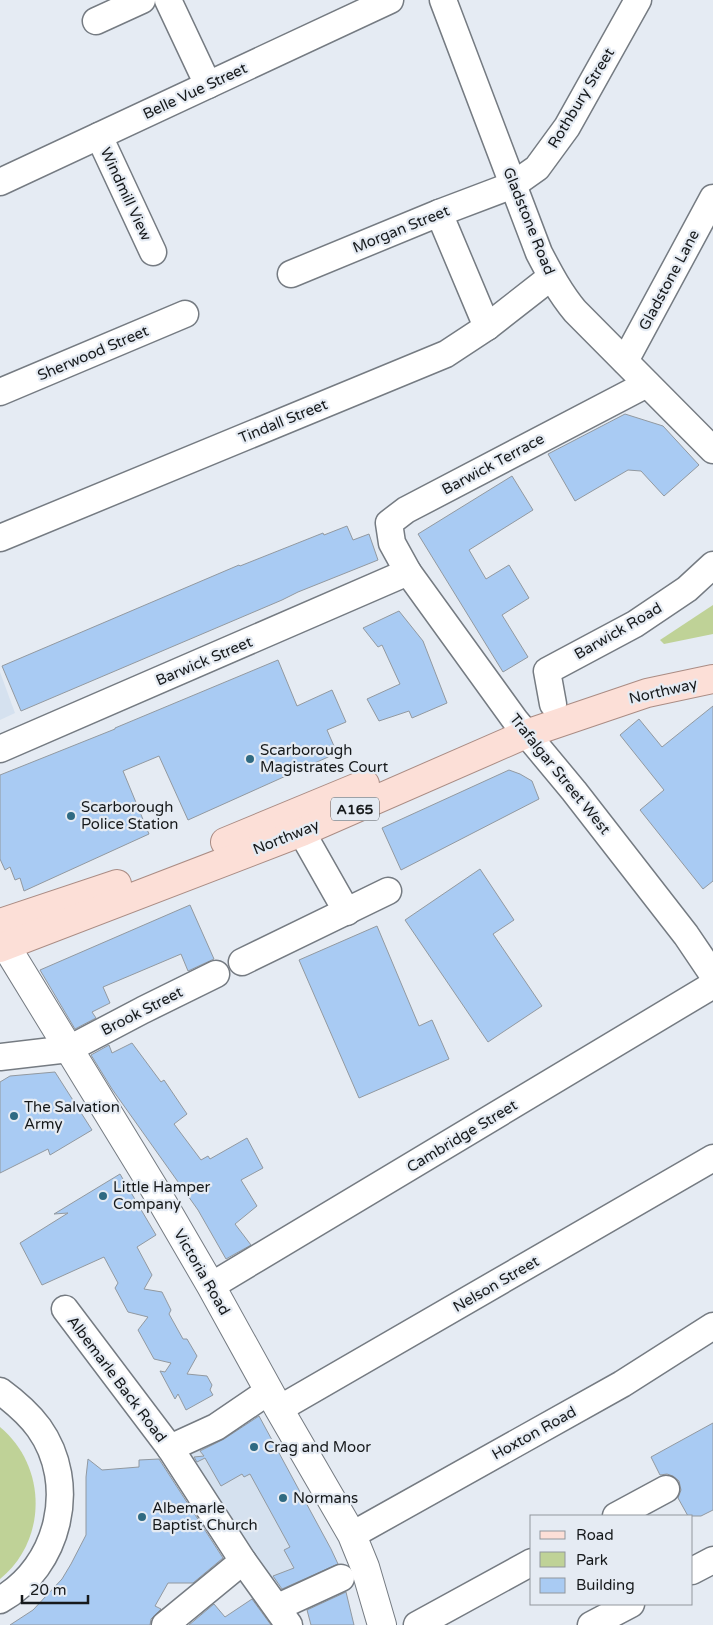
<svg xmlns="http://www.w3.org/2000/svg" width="713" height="1625" font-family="'Varela Round',sans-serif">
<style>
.built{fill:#d5e1ef}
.green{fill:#bfd297}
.building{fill:#a9cbf3;stroke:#9299a0}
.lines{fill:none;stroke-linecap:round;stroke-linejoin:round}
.minor-casing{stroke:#757b82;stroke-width:29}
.secondary-casing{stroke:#757b82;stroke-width:30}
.primary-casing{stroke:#aa8c84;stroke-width:30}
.minor{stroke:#fff;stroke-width:26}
.secondary{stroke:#fff;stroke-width:28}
.primary{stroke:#fcdfd7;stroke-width:28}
.poi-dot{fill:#2f6a82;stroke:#e5ebf3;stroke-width:2}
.labels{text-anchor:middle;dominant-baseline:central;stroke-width:4.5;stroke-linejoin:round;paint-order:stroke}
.shield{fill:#e5ebf3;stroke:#54585c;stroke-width:1}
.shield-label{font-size:14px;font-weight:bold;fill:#16191b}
.street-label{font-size:15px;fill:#16191b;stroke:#e5ebf3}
.poi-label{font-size:15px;fill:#16191b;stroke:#e5ebf3;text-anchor:start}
</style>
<rect width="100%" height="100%" fill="#e5ebf3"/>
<g class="built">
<path d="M0,672l15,41 -15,7z"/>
<path d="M258,1414l81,152 -60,29 -91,-145z"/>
</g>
<g class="green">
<path d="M713,605v29l-49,10 -4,-4z"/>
<path d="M0,1427c47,39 48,113 0,152z"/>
</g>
<g class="building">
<path d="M625,414l38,12 36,39 -35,31 -23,-25 -13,-1 -53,31 -27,-47z"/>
<path d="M512,476l21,34 -64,40 17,29 23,-14 20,33 -27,17 26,42 -25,15 -85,-138z"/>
<path d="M347,526l6,14 16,-6 9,26 -80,32 -16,8 -261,111 -19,-45 237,-101 1,1 83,-33 1,2z"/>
<path d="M399,611l24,30 24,62 -35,15 -3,-7 -30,10 -12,-22 33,-15 -18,-39 -4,2 -15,-19z"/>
<path d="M278,660l19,46 35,-16 14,32 -19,8 10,23 -149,67 -29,-64 -36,15 26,63 -125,57 -4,-13 -5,2 -5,-13 -5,3 -5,-11v-84l115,-46v-1z"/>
<path d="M713,706v175l-10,8 -63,-79 24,-20 -44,-55 19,-16 23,28z"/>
<path d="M509,770l11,4 12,7 7,18 -138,71 -19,-42z"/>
<path d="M480,869l34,51 -21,14 49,72 -54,36 -83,-122z"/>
<path d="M190,905l24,54 -26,12 -7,-17 -78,33 7,16 -18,9 4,6 -21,11 -35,-59z"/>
<path d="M377,926l42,100 13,-6 17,39 -90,39 -60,-138z"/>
<path d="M132,1043l29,39 3,-2 23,34 -13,10 27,36 7,-4 2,3 37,-21 16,30 -22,12 16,26 -22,18 16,21 -25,14 -28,-49 -86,-121 -21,-34 18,-10 3,8z"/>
<path d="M55,1072l37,58 -42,25 -2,-6 -48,24v-91l10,-6z"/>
<path d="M120,1174l36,61 -19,12 15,28 -8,14 18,3 9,18 -2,4 14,25h4l10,17 -10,18 20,2 5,9 -2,5 3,5 -27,15 -8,-16 -3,5 -15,-28 5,1 6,-9 -17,-4 -16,-29 10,-13 -20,-5 -13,-24 3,-5 -14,-26 -62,28 -22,-42 48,-30 -14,1z"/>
<path d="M259,1416l72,133 7,15 -56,25 -9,-13 21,-8 -10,-18 6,-3 -40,-73 -6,3 -2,-3 -21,12 -16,-28 -8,4 -3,-5 10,-1 -4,-5 24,-12z"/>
<path d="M713,1423v87l-12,6h-13l-10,-18 3,-8 -2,-9 -6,-5 -6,-2 -7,1 -9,-18z"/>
<path d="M88,1459l14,11 37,-3v-7l20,-1 64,99 -30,25h-25l-13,23 6,3 -10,10 -1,6h-140l23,-15 29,-31 9,-15 15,-29v-58z"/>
<path d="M346,1592l8,33h-43l-4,-15z"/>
<path d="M252,1599l19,26h-82l25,-21 11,13z"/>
</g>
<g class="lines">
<defs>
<g id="minor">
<path d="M168,0l40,85"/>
<path d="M443,0l96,253c11,21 21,40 36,58l138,139"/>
<path d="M96,21l46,-21"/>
<path d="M99,136l54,116"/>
<path d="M0,182l390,-182"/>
<path d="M439,213l48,114"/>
<path d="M291,274l148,-61 74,-28 24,-17 30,-41 71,-127"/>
<path d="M625,361l88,-163"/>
<path d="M647,384l-241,126 -17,13 3,20 16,29 107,148 59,71 112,144 27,40"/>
<path d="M0,392l185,-78"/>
<path d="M0,538l446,-184 41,-27 64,-50"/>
<path d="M553,704l-6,-33 88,-47 52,-35 26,-24"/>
<path d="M0,749l408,-177"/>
<path d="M292,815l55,97"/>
<path d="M242,962l146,-71"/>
<path d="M0,1057l69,-8 74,-39 73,-36"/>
<path d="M211,1286l502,-301"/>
<path d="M65,1309l105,139 73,113 46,64"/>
<path d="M0,1391c15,11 28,22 39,37 40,56 20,139 -39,172"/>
<path d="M279,1409l434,-251"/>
<path d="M170,1448l46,-21 53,-36"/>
<path d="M616,1516l50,-27"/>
<path d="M352,1535l270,-151 91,-58"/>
<path d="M692,1571l21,-11"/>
<path d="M278,1607l63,-29"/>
<path d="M165,1625l78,-64"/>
<path d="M417,1625l115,-63"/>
<path d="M591,1625l40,-21"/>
</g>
<path id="secondary" d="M0,929l12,27 142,232 57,98 68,123 73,126 13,32 17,58"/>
<g id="primary">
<path d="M225,842l140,-58"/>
<path d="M0,923l117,-39"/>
<path d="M0,948l302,-116 224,-98 121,-41 66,-14"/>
</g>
</defs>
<use href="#minor" class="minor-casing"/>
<use href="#secondary" class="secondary-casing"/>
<use href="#primary" class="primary-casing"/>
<use href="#minor" class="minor"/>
<use href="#secondary" class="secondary"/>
<use href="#primary" class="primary"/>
</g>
<g class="poi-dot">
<circle cx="250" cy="759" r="5"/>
<circle cx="71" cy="816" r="5"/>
<circle cx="14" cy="1116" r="5"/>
<circle cx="103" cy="1196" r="5"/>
<circle cx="254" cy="1447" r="5"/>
<circle cx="283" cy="1498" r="5"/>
<circle cx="142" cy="1517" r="5"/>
</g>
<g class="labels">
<rect class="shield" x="331" y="797.5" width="48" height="23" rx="4"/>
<g class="shield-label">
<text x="355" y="809">A165</text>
</g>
<g class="street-label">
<text transform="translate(195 91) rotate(-25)">Belle Vue Street</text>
<text transform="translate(581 98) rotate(-59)">Rothbury Street</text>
<text transform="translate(126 194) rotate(65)">Windmill View</text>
<text transform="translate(529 221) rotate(68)">Gladstone Road</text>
<text transform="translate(401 229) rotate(-22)">Morgan Street</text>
<text transform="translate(669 280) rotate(-62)">Gladstone Lane</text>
<text transform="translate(93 353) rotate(-23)">Sherwood Street</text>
<text transform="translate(283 421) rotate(-22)">Tindall Street</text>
<text transform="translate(493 464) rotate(-28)">Barwick Terrace</text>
<text transform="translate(618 631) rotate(-30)">Barwick Road</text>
<text transform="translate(204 661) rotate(-23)">Barwick Street</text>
<text transform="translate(663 691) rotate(-13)">Northway</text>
<text transform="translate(560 774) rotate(51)">Trafalgar Street West</text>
<text transform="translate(286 837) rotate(-22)">Northway</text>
<text transform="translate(142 1011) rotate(-27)">Brook Street</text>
<text transform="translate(462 1136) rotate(-31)">Cambridge Street</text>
<text transform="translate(202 1272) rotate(60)">Victoria Road</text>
<text transform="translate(496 1284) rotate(-30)">Nelson Street</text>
<text transform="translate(117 1379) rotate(53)">Albemarle Back Road</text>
<text transform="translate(534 1433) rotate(-29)">Hoxton Road</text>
</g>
<g class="poi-label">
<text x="260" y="750">Scarborough<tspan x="260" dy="17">Magistrates Court</tspan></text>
<text x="81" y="807">Scarborough<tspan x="81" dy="17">Police Station</tspan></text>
<text x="24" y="1107">The Salvation<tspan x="24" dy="17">Army</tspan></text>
<text x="113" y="1187">Little Hamper<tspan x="113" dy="17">Company</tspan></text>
<text x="264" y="1447">Crag and Moor</text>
<text x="293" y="1498">Normans</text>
<text x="152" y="1508">Albemarle<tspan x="152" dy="17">Baptist Church</tspan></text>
</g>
</g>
<rect x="530" y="1515" width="162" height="90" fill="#e5ebf3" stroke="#92979d"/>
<rect x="540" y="1531" width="25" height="8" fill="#fcdfd7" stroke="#92979d"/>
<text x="576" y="1540" font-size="15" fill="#16191b">Road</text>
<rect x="540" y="1552" width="25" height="15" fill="#bfd297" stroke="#92979d"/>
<text x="576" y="1565" font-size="15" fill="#16191b">Park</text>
<rect x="540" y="1578" width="25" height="15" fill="#a9cbf3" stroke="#92979d"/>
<text x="576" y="1590" font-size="15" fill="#16191b">Building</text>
<path d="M22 1595v8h66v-8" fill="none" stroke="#16191b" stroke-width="2.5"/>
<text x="30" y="1595" font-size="15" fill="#16191b" stroke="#e5ebf3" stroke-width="4" paint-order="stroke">20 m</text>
</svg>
